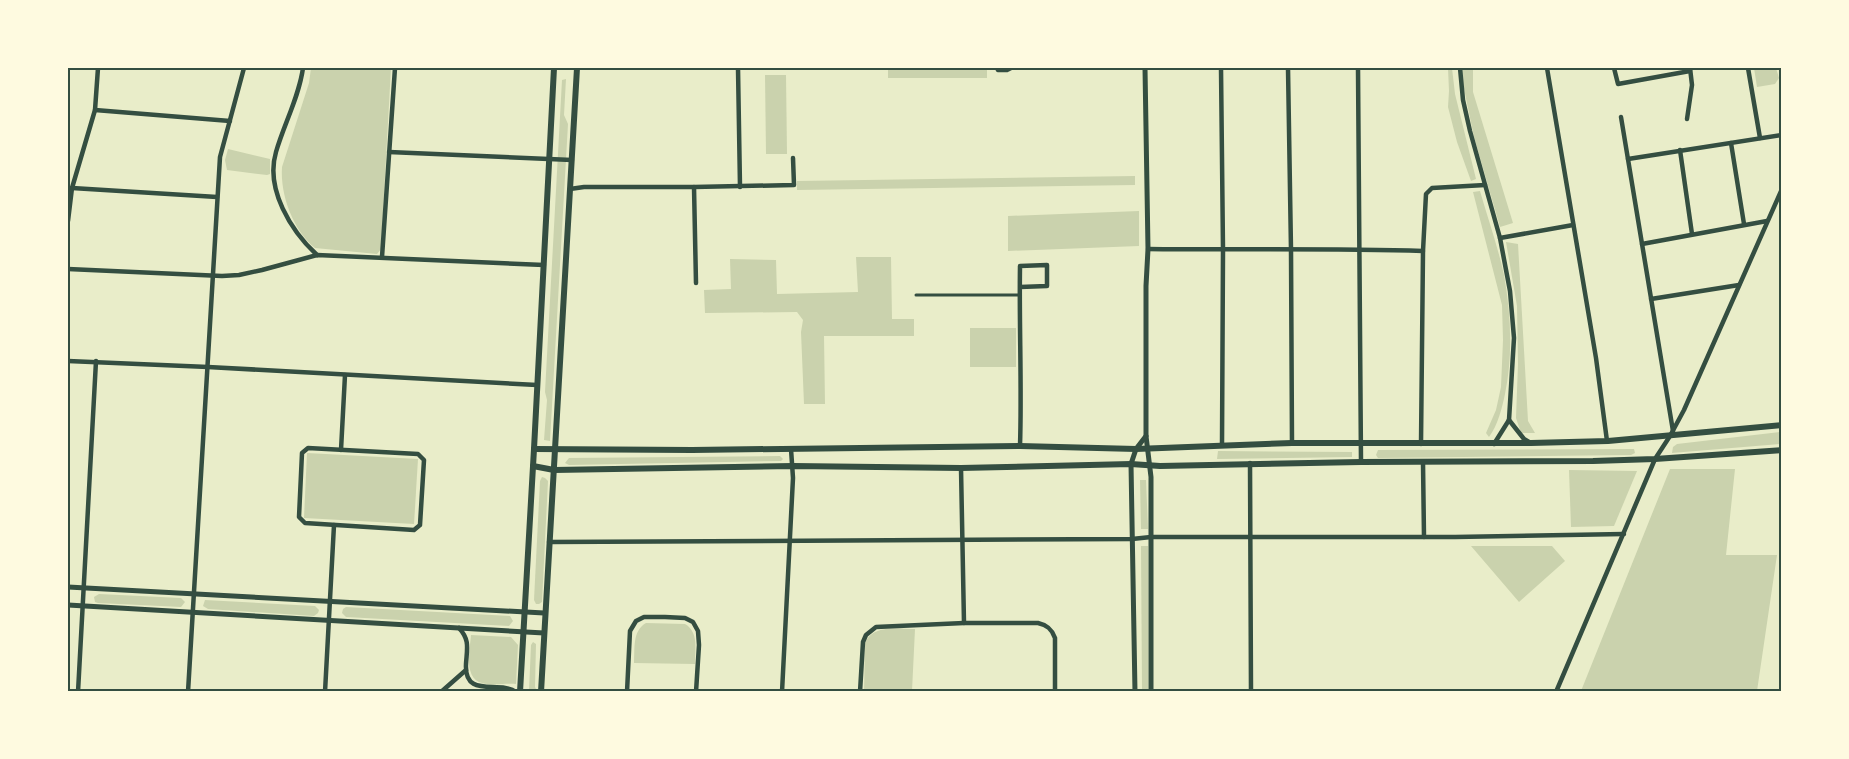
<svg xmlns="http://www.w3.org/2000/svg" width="1849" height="759" font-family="Commissioner,sans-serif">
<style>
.green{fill:#cad2ad}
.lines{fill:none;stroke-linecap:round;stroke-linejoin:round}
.pedestrian{stroke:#344e41;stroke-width:3}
.minor{stroke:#344e41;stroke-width:4.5}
.tertiary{stroke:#344e41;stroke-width:5}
.secondary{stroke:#344e41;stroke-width:6}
.neatline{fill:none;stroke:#344e41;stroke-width:2}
</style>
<rect width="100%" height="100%" fill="#e9edc9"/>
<g class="green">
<path d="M311,68h80l-10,181 -4,5 -62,-6c-22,-18 -35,-53 -33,-81l27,-84z"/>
<rect x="888" y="68" width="99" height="10"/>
<path d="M1448,68h4l3,26 21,85 -5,2 -14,-39 -9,-35 1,-16z"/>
<path d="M1462,68h11v24l40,131 -13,4 -26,-90 -12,-58z"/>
<path d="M1754,68h22l3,10 -4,6 -18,3z"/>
<path d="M765,75h21l1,79h-21z"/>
<path d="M566,79l-2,36 4,9 -18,317 -6,-1 3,-40 -2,-8 17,-312z"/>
<path d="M228,149l42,10v15l-3,1 -40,-5 -2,-10z"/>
<path d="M1135,176v9l-338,5v-9z"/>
<path d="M1480,191c8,28 18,56 24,84 7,39 9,80 1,119 -3,14 -7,31 -16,43l-3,-4 10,-23 5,-23 2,-47 -1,-35 -29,-113z"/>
<path d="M1139,211v35l-131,5v-35z"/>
<path d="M1506,242l12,2 10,177 7,12h-14l-5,-15 2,-54 -1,-58z"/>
<path d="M856,257h35l1,62h22v17h-90l1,68h-21l-3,-72 2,-12 -6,-8 -92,1 -1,-23 27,-1 -1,-30 46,1 1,34 81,-2z"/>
<rect x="970" y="328" width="46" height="39"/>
<path d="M1781,432v12l-109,9 1,-6 4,-3z"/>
<path d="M1634,449l1,4 -4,2 -253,3 -2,-3 2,-5z"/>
<path d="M1218,451l134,1v5l-135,2z"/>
<path d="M307,453l111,6 -4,65 -110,-6z"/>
<path d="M780,456l3,3 -2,2 -212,4 -4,-2 4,-5z"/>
<path d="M1670,469h65l-9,86h51l-20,136h-176z"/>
<path d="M1569,470l68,1 -23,55 -43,1z"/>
<path d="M542,477l3,1 3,3 -6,121 -3,2h-3l-2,-4 6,-119z"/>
<path d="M1140,480h6l2,49h-7z"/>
<path d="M1141,546h7v145h-6z"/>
<path d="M1471,546h81l13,15 -46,41z"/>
<path d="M99,594l82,4 4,4 -4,5 -83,-4 -3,-1 -1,-5z"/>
<path d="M205,600l110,6 4,4 -1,3 -4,3 -106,-7 -5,-3z"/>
<path d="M346,607l164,9 3,5 -4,5 -163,-9 -4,-4 1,-4z"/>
<path d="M646,623l39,1c14,8 10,26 10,40l-61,-1c1,-14 -2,-32 12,-40z"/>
<path d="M915,629l-3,62 -48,1 1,-49c8,-19 32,-14 50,-14z"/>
<path d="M471,635l40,2 7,8 -2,39c-10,-1 -24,2 -34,-1 -19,-5 -12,-34 -11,-48z"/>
<path d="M533,642l3,2 -1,43 2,4h-8l2,-46z"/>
</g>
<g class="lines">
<path class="pedestrian" d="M916,295h104"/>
<g class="minor">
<path d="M303,68c-4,29 -19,56 -27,84 -11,37 15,79 41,103"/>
<path d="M738,68l2,119"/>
<path d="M997,68l1,2h9l4,-2"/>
<path d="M1221,68l2,182 -1,195"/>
<path d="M1288,68l3,182 1,193"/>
<path d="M1358,68l3,394"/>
<path d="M1460,68l3,32 7,31 30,107 10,53 4,47 -5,82 -15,24"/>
<path d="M1547,68l49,290 11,83"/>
<path d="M1614,68l4,16 72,-13"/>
<path d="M1748,68l12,70"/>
<path d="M95,110l135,11"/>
<path d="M1621,117l52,314"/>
<path d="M1687,119l5,-34 -2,-17"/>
<path d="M1731,143l13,81"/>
<path d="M1680,150l12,84"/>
<path d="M389,152l183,8"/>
<path d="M1628,159l154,-24"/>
<path d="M694,187l2,96"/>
<path d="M72,188l145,9"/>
<path d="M570,189l14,-2h110l100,-2 -1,-27"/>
<path d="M68,221l4,-33 23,-78 3,-42"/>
<path d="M1500,238l73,-13"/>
<path d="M1642,244l125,-23"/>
<path d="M1148,249c92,1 184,-1 275,2"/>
<path d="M382,257l13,-189"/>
<path d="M68,269l154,7 17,-1 23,-5 55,-15 227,10"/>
<path d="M1020,287l27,-1v-21l-27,1c-1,60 2,120 0,180"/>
<path d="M1651,299l88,-14"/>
<path d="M68,361l140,6 329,18"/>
<path d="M1509,420l15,19 5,3"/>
<path d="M1421,444l2,-193 3,-57 6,-6 53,-3"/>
<path d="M308,448l110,6 6,6 -4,65 -6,5 -109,-7 -6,-6 3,-64z"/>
<path d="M341,450l4,-75"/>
<path d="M1423,462l1,75"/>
<path d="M1250,463l1,229"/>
<path d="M961,468l3,155"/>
<path d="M549,542l583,-3 19,-2h304l169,-3"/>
<path d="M459,628c11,12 8,20 7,36 -2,35 33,16 50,28"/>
<path d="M78,692l18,-331"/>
<path d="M188,692l32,-535 24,-89"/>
<path d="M325,692l9,-167"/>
<path d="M441,692l25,-22"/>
<path d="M627,692l3,-61 6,-10 8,-4h21l20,1 8,4 5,9 1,14 -3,47"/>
<path d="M782,692l11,-214 -2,-29"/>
<path d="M860,692l3,-50 3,-7 10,-8 88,-4h74c9,2 14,6 17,15v54"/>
<path d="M1556,692l99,-233 15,-23 14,-26 98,-221"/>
</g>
<g class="tertiary">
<path d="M1145,68l3,181 -2,37v150l5,41v215"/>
<path d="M68,587l476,26"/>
<path d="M68,605l476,28"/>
<path d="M1135,692l-4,-228 5,-15 10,-13"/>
</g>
<g class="secondary">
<path d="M534,449l158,1 328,-4 116,3 156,-6h239l77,-2 174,-16"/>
<path d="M533,466l21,4 239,-4 168,2 170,-4 29,2 201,-4 232,-1 62,-2 127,-9"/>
<path d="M520,692l14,-243 20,-381"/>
<path d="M541,692l36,-624"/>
</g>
</g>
<rect width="1849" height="759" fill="none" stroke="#fefae0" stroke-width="138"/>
<rect x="69" y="69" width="1711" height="621" class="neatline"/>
</svg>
